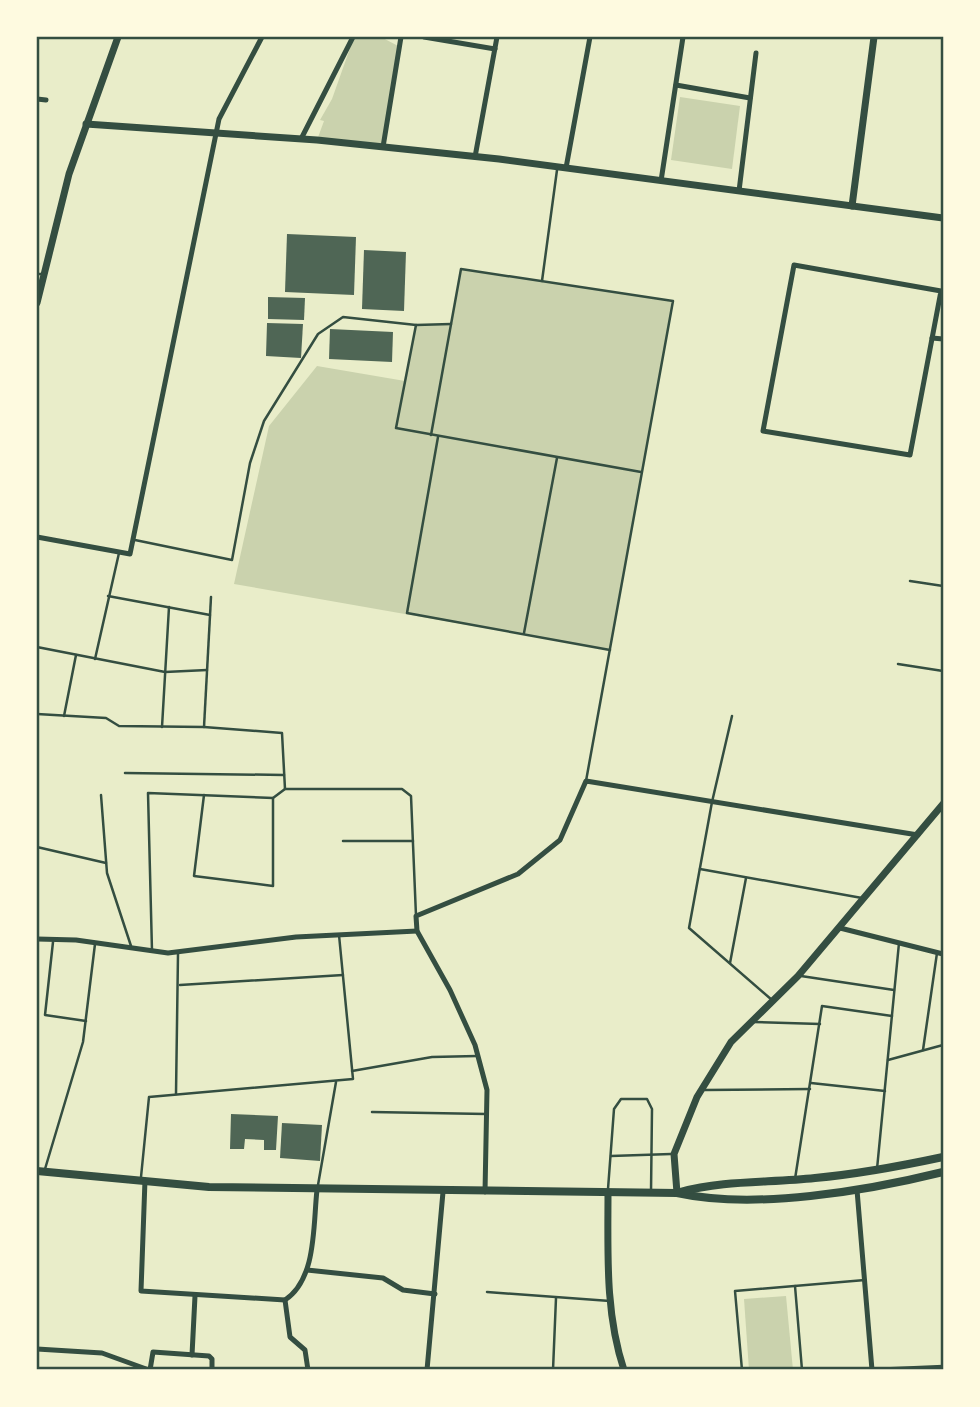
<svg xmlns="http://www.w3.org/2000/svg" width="980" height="1407" font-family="Quicksand,sans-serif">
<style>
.green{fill:#cad2ad}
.building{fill:#4f6655}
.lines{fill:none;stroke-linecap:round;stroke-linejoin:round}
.service{stroke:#344e41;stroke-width:2.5}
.minor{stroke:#344e41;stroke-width:5}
.tertiary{stroke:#344e41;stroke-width:7}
.secondary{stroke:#344e41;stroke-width:8}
.neatline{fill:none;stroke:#344e41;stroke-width:2.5}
</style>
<rect width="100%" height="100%" fill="#e9edc9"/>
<g class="green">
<path d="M354,37h27l19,10 -17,100 -66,-7 7,-19 -4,-1 12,-21z"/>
<path d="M680,97l60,9 -8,63 -61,-9z"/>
<path d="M461,269l212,32 -63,349 -376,-66 35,-158 48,-60 88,15 11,-56 35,-1z"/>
<path d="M786,1296l7,74h-44l-5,-71z"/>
</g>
<g class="building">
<path d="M287,234l69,3 -2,58 -69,-3z"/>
<path d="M364,250l42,2 -2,59 -42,-2z"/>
<path d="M268,297l37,1 -1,22 -36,-1z"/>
<path d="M267,323l36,1 -2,34 -35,-2z"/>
<path d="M330,329l63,3 -1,30 -63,-3z"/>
<path d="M231,1114l47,2 -2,34h-12v-10l-19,-1 -1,10h-14z"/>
<path d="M282,1123l40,2 -2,36 -40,-3z"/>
</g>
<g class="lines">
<g class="service">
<path d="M37,274h7"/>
<path d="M542,281l15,-111"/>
<path d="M416,325l-20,103 245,44"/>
<path d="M431,435l30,-166 212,32 -87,480"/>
<path d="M438,437l-31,176 203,37"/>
<path d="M135,540l97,20 18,-97 14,-42 54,-87 25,-17 73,8 35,-1"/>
<path d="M910,581l33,5"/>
<path d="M108,596l102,19"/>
<path d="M524,633l33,-175"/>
<path d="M37,647l128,25 42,-2"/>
<path d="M95,659l24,-106"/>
<path d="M898,664l45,7"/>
<path d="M37,714l69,4 13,8 85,1 78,6 3,56"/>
<path d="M64,716l12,-61"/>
<path d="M732,716l-20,86 -23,126 83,72"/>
<path d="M162,727l7,-120"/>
<path d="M204,727l7,-130"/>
<path d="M125,773l159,2"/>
<path d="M101,795l6,78 24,73"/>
<path d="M204,795l-10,81 79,10v-88l12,-9h117l9,7 5,120"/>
<path d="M343,841h70"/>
<path d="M37,847l69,16"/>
<path d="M700,869l162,29"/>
<path d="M53,942l-8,73 41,6"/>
<path d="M152,951l-4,-158 125,5"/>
<path d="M730,963l16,-85"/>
<path d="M801,976l93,14"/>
<path d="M180,985l163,-10"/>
<path d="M753,1022l67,2"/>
<path d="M923,1050l14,-97"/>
<path d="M888,1060l55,-15"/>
<path d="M352,1071l80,-14 45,-1"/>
<path d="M811,1083l74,8"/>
<path d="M705,1090l105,-1"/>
<path d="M176,1094l2,-140"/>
<path d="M372,1112l114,2"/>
<path d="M611,1156l60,-2"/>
<path d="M45,1169l38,-127 12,-98"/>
<path d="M877,1169l22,-226"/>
<path d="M141,1177l8,-80 204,-18 -14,-144"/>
<path d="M795,1179l27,-173 70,10"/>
<path d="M318,1185l18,-103"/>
<path d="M608,1189l6,-80 7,-10h26l5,10 -1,83"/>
<path d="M795,1286l7,84"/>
<path d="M487,1292l123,9"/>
<path d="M873,1369l70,-3"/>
<path d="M553,1370l3,-72"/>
<path d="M742,1370l-7,-79 130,-11"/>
</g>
<g class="minor">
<path d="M424,37l71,12"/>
<path d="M676,85l74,13"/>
<path d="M37,99l9,1"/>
<path d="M301,139l52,-102"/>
<path d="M383,147l18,-110"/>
<path d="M475,157l22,-120"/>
<path d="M566,168l24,-131"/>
<path d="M661,181l22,-144"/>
<path d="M739,191l17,-138"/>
<path d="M794,265l147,26 -31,164 -147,-24z"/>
<path d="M932,338l11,1"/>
<path d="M37,537l93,17 89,-435 43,-82"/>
<path d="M840,928l103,26"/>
<path d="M37,939l39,1 92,13 128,-16 121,-6"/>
<path d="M145,1180l-4,111 144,9c32,-21 28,-76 32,-110"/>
<path d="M857,1190l15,180"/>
<path d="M485,1192l2,-102 -12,-45 -25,-55 -33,-59 -1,-15 102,-42 42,-34 26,-59 332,54"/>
<path d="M307,1270l76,8 20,12 32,4"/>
<path d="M285,1300l5,37 15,13 3,20"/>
<path d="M37,1349l65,4 47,17"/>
<path d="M192,1355l3,-59"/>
<path d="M150,1370l3,-18 56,4 3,3v11"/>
<path d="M427,1370l16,-178"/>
</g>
<g class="tertiary">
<path d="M86,124l231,16 182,19 444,59"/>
<path d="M852,206l22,-169"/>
<path d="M37,303l32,-129 49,-137"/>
<path d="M608,1193c0,60 -3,120 16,177"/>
<path d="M677,1193l-3,-39 23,-57 34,-55 67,-66 145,-172"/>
</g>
<g class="secondary">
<path d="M37,1171l172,16 468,6c78,17 189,-2 266,-21"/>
<path d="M680,1192c44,-12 90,-9 135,-14 44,-4 86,-12 128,-21"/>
</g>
</g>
<rect width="980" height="1407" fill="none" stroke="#fefae0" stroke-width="77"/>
<rect x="38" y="38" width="904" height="1330" class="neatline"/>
</svg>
